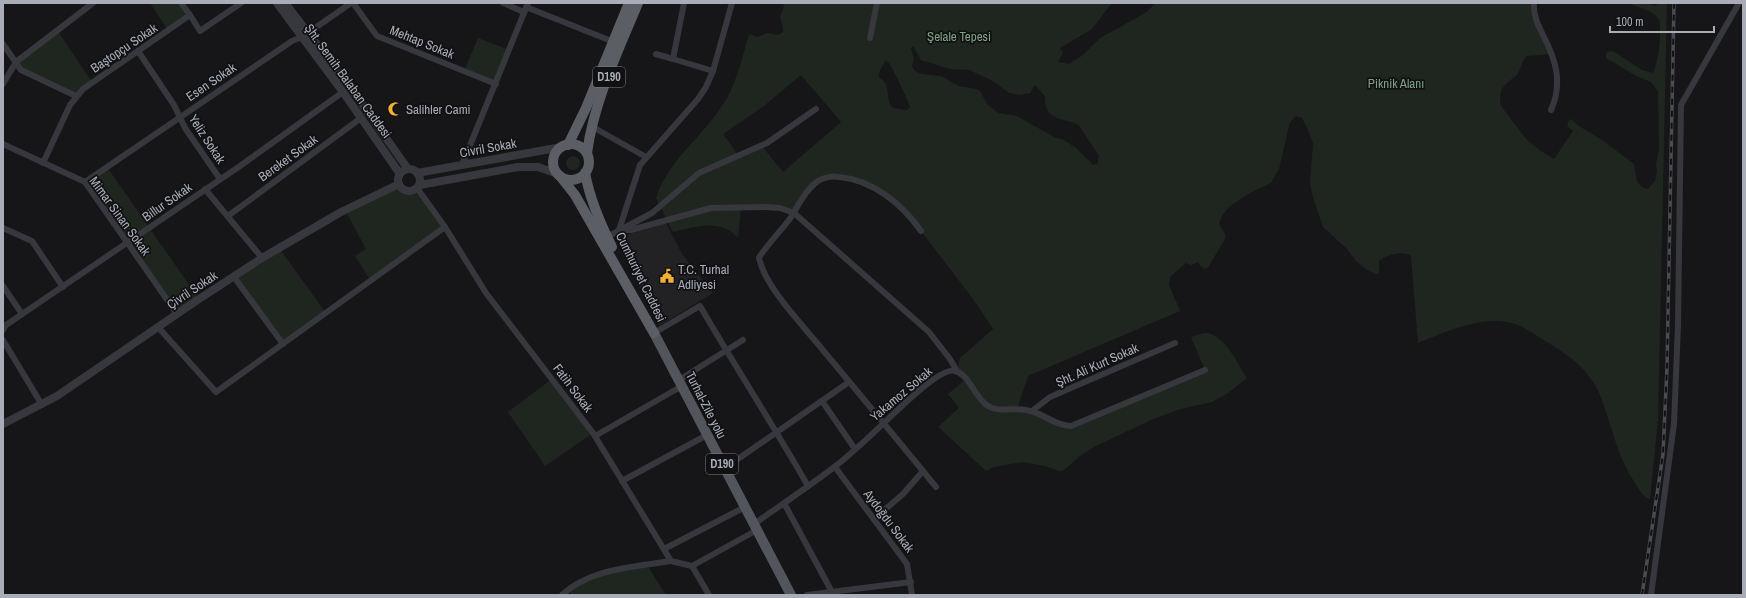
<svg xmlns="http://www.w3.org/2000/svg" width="1746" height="598" font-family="'Archivo Narrow',sans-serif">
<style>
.built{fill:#222225}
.green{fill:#1e261f;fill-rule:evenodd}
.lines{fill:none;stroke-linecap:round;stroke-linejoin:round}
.minor{stroke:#37383d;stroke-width:6}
.tertiary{stroke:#37383d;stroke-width:8}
.primary{stroke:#53555c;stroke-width:10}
.trunk{stroke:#5b5e65;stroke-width:10}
.rail-casing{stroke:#4a4c52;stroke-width:3.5}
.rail{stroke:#111113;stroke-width:2;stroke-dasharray:6;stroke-linecap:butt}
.labels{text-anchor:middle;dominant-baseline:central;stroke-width:3.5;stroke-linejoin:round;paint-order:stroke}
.shield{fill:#111113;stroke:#7b7e86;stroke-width:1}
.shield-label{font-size:12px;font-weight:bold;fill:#a8adb8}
.park-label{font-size:13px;fill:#7fa381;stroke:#111113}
.street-label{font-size:13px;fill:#a8adb8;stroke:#111113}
.poi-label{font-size:13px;fill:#a8adb8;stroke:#111113;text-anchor:start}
</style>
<rect width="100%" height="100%" fill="#161618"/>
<path class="built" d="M666,223l16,31 31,39 -54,33 -43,-88z"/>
<g class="green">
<path d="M150,3h31l9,12 -22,15z"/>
<path d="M782,3h330l-20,26 -32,19 3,5 -5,9 11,2 14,-9 17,-17 47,-26 8,-9h379v4l18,47 -25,2 -4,5 -5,13c-12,11 -21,12 -17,32l26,34 14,11 13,8 19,-28 -6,-5 2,-6 2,-1 8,7 23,14 32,24 3,18 6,6 5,1 7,-8 2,-10 -1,-6 3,-16 -1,-58 -7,-9 -13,-5 -32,-19v-3l1,-3 6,-1 29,19 11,3c5,-6 10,-48 5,-55 -6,-8 -21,-11 -30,-15h19l8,3 4,-3h8l-9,417 -8,80c-8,-5 -12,-12 -17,-20 -18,-29 -21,-56 -33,-85 -10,-23 -25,-35 -45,-48 -12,-7 -24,-16 -37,-22 -32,-12 -70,6 -100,18l-7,-87c-8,-6 -25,-1 -32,5v12l-3,1 -9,-4 -11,-9 -9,-12 -24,-22 -10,-29 -3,-15 3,-40 -5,-13 -6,-12 -6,-2 -6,6 -11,47 -8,14 -23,11 -19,13 -7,9 -3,8 6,10v5l-16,27 -3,3 -5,-2 -3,-5 -7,3 -5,-2 -16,14 -1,8 11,26 -152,65 -11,33 50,17 138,-56 -14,-33c5,-1 11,-4 15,-4 19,1 32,32 41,45l-19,15 -16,9 -31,7 -28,10 -59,28 -14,9 -16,14 -5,1 -14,-5 -22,-4 -29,5 -8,4 -48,-44 21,-19 -11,-14 18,-15 -9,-8 3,-13 33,-29 -17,-26 -55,-72 -28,-31 -43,-22 -30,1 -26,34 -6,-3 -47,-2 -3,30c-18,-20 -43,-11 -65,-6l-17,-34c11,-36 45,-60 66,-92 14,-20 20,-48 27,-72l9,3 9,-4 11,2 5,-3v-5l-3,-10 4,-11zM913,46l8,14 29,9 19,1 22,10 18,13 10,2 11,-2 5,-8 10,11c-1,23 14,22 32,28l3,3 19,29 -2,8 -4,1 -18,-18 -11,-7 -10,-3 -37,-21 -19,-3 -11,-9 -6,-12 -4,-3 -18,-3 -18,-10 -19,-2 -7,-3 -3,-5 2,-7 -3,-11zM886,60c5,3 22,40 24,47l-3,3 -14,-2c-9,-9 0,-24 -15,-31l3,-9zM801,75l40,47 -58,50 -21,-26 -23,10 -16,-22 41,-28z"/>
<path d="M57,30l35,52 -16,14 -55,-26 -5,-8z"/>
<path d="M478,38l31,12 -13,34 -32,-13z"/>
<circle cx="573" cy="163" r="7"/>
<path d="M107,167l92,132 -22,15 -92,-132z"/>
<path d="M400,186c5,6 11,7 17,2l28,39 -74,54 -16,-25 11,-7 -21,-39z"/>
<path d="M279,248l47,65 -43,31 -49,-67z"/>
<path d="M552,379l41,54 -48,33 -37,-54z"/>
<path d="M647,565l19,30h-94l-4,-5 24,-14z"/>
</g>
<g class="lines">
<g class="minor">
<path d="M181,3l9,12"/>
<path d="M353,3l24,33 119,48"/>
<path d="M503,3l21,9"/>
<path d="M684,3l-11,56 40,12"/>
<path d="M732,3l-19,68 -7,16 -8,12 -58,66 -21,65h12l80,-22 54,-1 15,1 14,5 135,119 21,27 7,12"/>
<path d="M1534,3c-1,12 4,22 9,32 13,25 20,48 8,75"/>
<path d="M526,7l88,35"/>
<path d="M870,38l7,-35"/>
<path d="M3,44l18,26 55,26"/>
<path d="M138,51l36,54 11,23 35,51"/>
<path d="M656,54l17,5"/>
<path d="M3,84l13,-22 77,-59"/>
<path d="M591,126l55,31"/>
<path d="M3,144l82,38 92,132"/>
<path d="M43,163l27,-58 13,-16 107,-74 10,16 41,-28"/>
<path d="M462,165l66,-162"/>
<path d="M85,182l207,-141 10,-4 49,-34"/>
<path d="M417,188l28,39 41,66 107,140 78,128 21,5 17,29"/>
<path d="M205,189l57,69"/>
<path d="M228,216l133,-98"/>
<path d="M3,228l29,13 31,46"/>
<path d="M921,231c-19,-27 -48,-51 -82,-54 -6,-1 -15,0 -21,4 -13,9 -20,26 -29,39 -6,8 -27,31 -30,38 6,28 40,63 58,85 40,48 80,96 119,144"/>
<path d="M607,237l45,-24 47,-40 68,-30 49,-34"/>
<path d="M234,277l49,67"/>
<path d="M3,286l19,28"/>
<path d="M158,327l58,65 229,-165"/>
<path d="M3,330l3,-5 234,-159 103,-74"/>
<path d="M654,333l46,-27c35,60 73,119 108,180"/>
<path d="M3,340l39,65"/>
<path d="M679,380l64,-40"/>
<path d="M822,401l33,48"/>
<path d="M1032,411l18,-14 125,-54"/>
<path d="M595,436l87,-50"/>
<path d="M835,467l72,97 5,31"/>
<path d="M725,468l124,-86"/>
<path d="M622,481l85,-46"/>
<path d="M784,503l48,89"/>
<path d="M874,519l29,-25 20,-23"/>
<path d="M754,524c27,-19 54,-37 79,-56 25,-19 47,-42 70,-63 10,-9 40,-38 52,-34 15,4 20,27 33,35 11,7 26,1 38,4 16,2 29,16 45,16l134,-56"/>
<path d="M664,549l81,-42"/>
<path d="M692,566l65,-36"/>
<path d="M562,595c28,-27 73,-28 109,-34"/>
<path d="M807,595l104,-13"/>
<path d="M1651,595l23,-171 4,-99 3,-220 58,-102"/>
</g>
<g class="tertiary">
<path d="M277,3l66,89 57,82"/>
<path d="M285,3l67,87 56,79"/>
<circle cx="409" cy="180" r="11"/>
<path d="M417,173l145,-26"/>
<path d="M420,185l98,-18h20l20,7"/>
<path d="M3,424l54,-28 142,-97 63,-41 79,-46 58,-28"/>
</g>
<path class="primary" d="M654,333l137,262"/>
<g class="trunk">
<circle cx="571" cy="162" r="18"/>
<path d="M568,145l18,-37 43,-105"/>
<path d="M587,153c7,-52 31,-102 51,-150"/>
<path d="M585,173c5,27 15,50 27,74"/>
<path d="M560,176l15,19 79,138"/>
</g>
<defs>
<path id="rail" d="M1642,595l21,-141 4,-87 7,-364"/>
</defs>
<use href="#rail" class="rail-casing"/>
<use href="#rail" class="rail"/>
</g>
<defs>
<symbol id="mosque-bare" viewBox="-9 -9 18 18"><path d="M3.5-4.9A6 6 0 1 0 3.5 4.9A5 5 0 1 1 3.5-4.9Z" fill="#f2b134" stroke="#111113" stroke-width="2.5" paint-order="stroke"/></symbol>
<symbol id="civic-bare" viewBox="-9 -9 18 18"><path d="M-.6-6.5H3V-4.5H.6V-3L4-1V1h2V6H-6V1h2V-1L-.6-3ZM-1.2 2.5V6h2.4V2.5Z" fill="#f2b134" stroke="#111113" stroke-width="2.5" paint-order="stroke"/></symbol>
</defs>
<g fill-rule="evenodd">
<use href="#mosque-bare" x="385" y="99" width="20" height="20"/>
<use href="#civic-bare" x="657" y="266" width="20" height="20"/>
</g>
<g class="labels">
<g class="shield">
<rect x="593" y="67" width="32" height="20" rx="3"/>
<rect x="706" y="454" width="32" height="20" rx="3"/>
</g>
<g class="shield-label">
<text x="609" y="77">D190</text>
<text x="722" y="464">D190</text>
</g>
<g class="park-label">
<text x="959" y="36">Şelale Tepesi</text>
<text x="1396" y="83">Piknik Alanı</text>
</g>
<g class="street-label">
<text transform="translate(422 42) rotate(22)">Mehtap Sokak</text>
<text transform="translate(124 48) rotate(-34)">Baştopçu Sokak</text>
<text transform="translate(348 81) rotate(54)">Şht. Semih Balaban Caddesi</text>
<text transform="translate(211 82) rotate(-34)">Esen Sokak</text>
<text transform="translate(207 139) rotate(57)">Yeliz Sokak</text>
<text transform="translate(488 148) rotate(-10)">Civril Sokak</text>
<text transform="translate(288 158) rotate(-36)">Bereket Sokak</text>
<text transform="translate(167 202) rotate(-35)">Billur Sokak</text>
<text transform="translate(120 216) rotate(54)">Mimar Sinan Sokak</text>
<text transform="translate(641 277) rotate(64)">Cumhuriyet Caddesi</text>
<text transform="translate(192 290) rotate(-34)">Çivril Sokak</text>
<text transform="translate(1097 365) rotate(-24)">Şht. Ali Kurt Sokak</text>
<text transform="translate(573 388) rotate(53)">Fatih Sokak</text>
<text transform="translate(901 394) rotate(-40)">Yakamoz Sokak</text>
<text transform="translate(706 405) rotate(63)">Turhal-Zile yolu</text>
<text transform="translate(889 521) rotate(53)">Aydoğdu Sokak</text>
</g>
<g class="poi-label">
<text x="406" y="109">Salihler Cami</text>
<text x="678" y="269">T.C. Turhal<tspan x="678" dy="15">Adliyesi</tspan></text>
</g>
</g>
<rect width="1746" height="598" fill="none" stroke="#a8adb8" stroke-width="8"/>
<path d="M1610 26v6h104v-6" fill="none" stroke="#a8adb8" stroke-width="2"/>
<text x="1616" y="26" font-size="12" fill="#a8adb8" stroke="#111113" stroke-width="3" paint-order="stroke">100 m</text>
</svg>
